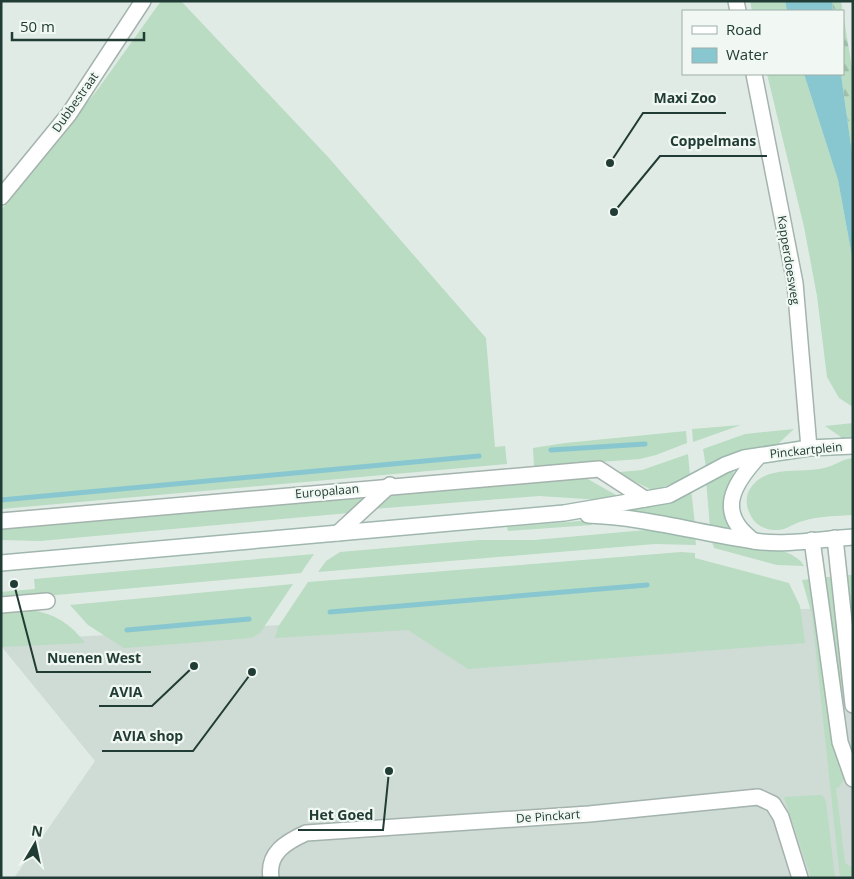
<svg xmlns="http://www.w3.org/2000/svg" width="854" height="879" font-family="'Open Sans',sans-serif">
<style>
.built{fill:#cfdbd5}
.grass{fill:#b9dcc2}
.forest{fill:url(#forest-firs)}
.water{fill:#89c7d0}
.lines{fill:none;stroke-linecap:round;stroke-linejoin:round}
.stream{stroke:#89c7d0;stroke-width:5}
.minor-casing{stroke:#a4b3ad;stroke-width:18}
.secondary-casing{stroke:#9fb7ae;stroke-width:18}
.minor{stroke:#fff;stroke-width:15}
.secondary{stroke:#fff;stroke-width:15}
.labels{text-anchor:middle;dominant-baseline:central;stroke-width:4.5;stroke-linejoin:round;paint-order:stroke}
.street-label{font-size:12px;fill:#213c34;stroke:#f1f8f4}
.leader{fill:none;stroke:#213c34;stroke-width:2}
.callout-dot{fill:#213c34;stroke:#f1f8f4;stroke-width:2}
.callout-label{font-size:14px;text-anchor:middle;font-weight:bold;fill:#213c34;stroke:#f1f8f4;stroke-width:4.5;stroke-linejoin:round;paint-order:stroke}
</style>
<defs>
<pattern id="forest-firs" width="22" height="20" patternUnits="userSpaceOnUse" patternTransform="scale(1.25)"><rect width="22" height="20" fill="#b9dcc2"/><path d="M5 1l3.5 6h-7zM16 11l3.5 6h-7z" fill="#9fbea7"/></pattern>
</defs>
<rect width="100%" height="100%" fill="#e1ebe6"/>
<path class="built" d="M853,608v270h-839l81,-117 -94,-115v-5l422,-24z"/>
<g class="grass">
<path d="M161,1h20l148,157 157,180 9,109 10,-1 2,18 -506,45v-299l97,-121z"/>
<path d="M750,1h35l2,10h-35z"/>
<path d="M767,74h37l34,106 15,82v145l-14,-9 -12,-21 -10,-81 -13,-69z"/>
<path d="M853,423v17l-12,1v-4l-16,-11z"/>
<path d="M741,425l-48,17 -1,-13z"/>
<path d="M794,429l-15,14v3l-73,21 -3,-18 42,-15z"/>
<path d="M686,431l1,12 -31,12 -16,4 -106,8 -1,-19 32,-5z"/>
<path d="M688,454l2,22 -39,16 -1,-3 -29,-14 -1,-3 22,-2z"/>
<path d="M853,458v57c-16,1 -34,1 -50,6 -10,2 -17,10 -28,9 -11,0 -21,-6 -25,-16 -4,-8 -5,-17 0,-25 15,-25 50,-15 74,-21 11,-2 17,-9 29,-10z"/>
<path d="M730,468l4,5 -7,15 -2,13 4,27 -3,2 -16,-3 -4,-47z"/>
<path d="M586,475v3l30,17 1,3 -16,2 -62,-4 -166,13 23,-17z"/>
<path d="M691,489l4,35 -68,-11 1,-6z"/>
<path d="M369,495l-20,18 -309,28 -39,-1v-13z"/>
<path d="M592,520v5l-84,6 -1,-4z"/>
<path d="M657,529l38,6 1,10 -41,-1 -337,28 8,-11 14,-9 139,-12h55z"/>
<path d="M711,539c23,4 82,5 93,27l-27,-1 -63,-17z"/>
<path d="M681,552l14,1v5l94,25 11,23 5,37 -337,26 -60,-39 -133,8 3,-11 30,-45z"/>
<path d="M314,554l-13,19 -300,27v-8l34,-3 -1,-10z"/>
<path d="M844,575h8l1,3v87z"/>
<path d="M825,577h8l13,125 -5,1 -2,-1z"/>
<path d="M811,579l20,152 13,48 -5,8 -3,1 9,75 8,5v10h-13l-28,-263 -10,-35z"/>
<path d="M293,584l-33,49 -9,5 -127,10 -36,-23 -18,-20z"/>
<path d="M30,610c24,3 41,14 55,33l-84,4v-34z"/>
<path d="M819,795l4,1 3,6 9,76h-24l-27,-81z"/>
</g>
<path class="forest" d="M832,1h9l12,73v86l-12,-86h2v-63h-10z"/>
<g class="water">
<path d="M785,1h47l1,10h-46z"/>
<path d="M804,74h37l12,86v102l-15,-82z"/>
</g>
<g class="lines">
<g class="stream">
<path d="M551,450l94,-6"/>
<path d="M1,500l478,-44"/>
<path d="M330,612l317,-27"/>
<path d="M127,630l122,-11"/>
</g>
<defs>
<g id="minor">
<path d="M736,1l2,10"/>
<path d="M754,74l41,209 14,165"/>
<path d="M1,197l68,-83 74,-113"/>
<path d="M1,521l598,-52 46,30"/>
<path d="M338,533l52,-48"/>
<path d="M835,538l18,167"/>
<path d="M812,540l28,202 13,37"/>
<path d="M1,605l46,-4"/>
<path d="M271,878c-4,-25 15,-36 35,-45l283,-19 169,-17 15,7 8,13 19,61"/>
</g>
<g id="secondary">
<path d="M588,515c56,2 111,18 166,26 32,5 66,-2 99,-4"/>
<path d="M754,541c-39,-28 -21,-57 5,-85"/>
<path d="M1,563l563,-50 105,-18 56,-30 19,-7 65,-10 44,-2"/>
</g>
</defs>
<use href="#minor" class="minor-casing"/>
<use href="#secondary" class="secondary-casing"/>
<use href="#minor" class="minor"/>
<use href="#secondary" class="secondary"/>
</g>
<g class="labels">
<g class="street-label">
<text transform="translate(75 102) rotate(-55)">Dubbestraat</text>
<text transform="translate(789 260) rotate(81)">Kapperdoesweg</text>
<text transform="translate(806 450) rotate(-6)">Pinckartplein</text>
<text transform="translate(327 491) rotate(-5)">Europalaan</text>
<text transform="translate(548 816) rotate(-4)">De Pinckart</text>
</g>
</g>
<path class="leader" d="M610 163L643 113H726M614 212L660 156H767M14 584L37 672H151M194 666L152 706H99M252 672L193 751H102M389 771L383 830H298"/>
<g class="callout-dot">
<circle cx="610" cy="163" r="5"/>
<circle cx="614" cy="212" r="5"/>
<circle cx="14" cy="584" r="5"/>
<circle cx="194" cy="666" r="5"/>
<circle cx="252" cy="672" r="5"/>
<circle cx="389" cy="771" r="5"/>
</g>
<g class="callout-label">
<text x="685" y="103">Maxi Zoo</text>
<text x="713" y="146">Coppelmans</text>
<text x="94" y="663">Nuenen West</text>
<text x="126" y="697">AVIA</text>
<text x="148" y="741">AVIA shop</text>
<text x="341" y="820">Het Goed</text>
</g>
<rect width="854" height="879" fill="none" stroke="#213c34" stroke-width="5"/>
<rect x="682" y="10" width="162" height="65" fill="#f1f8f4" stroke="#9eada7"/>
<rect x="692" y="26" width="25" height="8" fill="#ffffff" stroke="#9eada7"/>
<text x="726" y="35" font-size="15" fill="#213c34">Road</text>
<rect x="692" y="48" width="25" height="15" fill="#89c7d0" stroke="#9eada7"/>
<text x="726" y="60" font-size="15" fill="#213c34">Water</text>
<g transform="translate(35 844) rotate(9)" stroke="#f1f8f4" stroke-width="4" paint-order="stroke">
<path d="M0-4L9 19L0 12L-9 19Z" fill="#213c34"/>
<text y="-8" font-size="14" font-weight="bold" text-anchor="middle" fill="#213c34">N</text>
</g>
<path d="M12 32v8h132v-8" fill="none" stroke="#213c34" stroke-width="2.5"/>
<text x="20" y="32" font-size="15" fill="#213c34" stroke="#f1f8f4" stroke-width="4" paint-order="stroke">50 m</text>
</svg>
